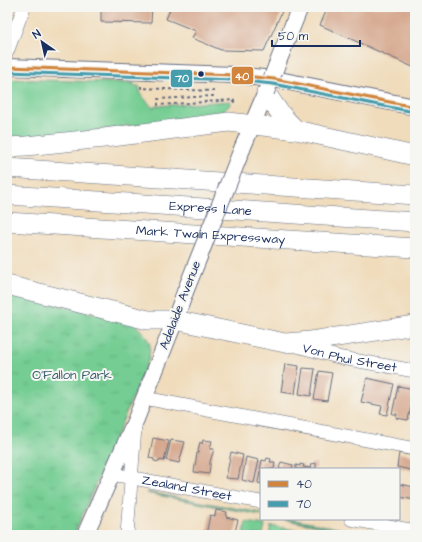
<svg xmlns="http://www.w3.org/2000/svg" width="422" height="542" font-family="'Architects Daughter',sans-serif">
<style>
.green{fill:#74cd93;stroke:#487e78}
.park{fill:url(#park-tufts);stroke:#487e78}
.building{fill:#d3a185}
.lines{fill:none;stroke-linecap:round;stroke-linejoin:round}
.minor-casing{stroke:#666c7f;stroke-width:14}
.major-casing{stroke:#666c7f;stroke-width:18}
.highway-casing{stroke:#666c7f;stroke-width:20}
.path{stroke:#666c7f;stroke-width:2;stroke-dasharray:3 3;stroke-linecap:butt}
.minor{stroke:#fff;stroke-width:13}
.major{stroke:#fff;stroke-width:16}
.highway{stroke:#fff;stroke-width:19}
.major-bridge-casing{stroke:#666c7f;stroke-width:18;stroke-linecap:butt}
.major-bridge{stroke:#fff;stroke-width:16}
.bus-1-casing{stroke:#f6f6f2;stroke-width:6}
.bus-2-casing{stroke:#f6f6f2;stroke-width:6}
.bus-1{stroke:#d1843b;stroke-width:3}
.bus-2{stroke:#469dad;stroke-width:3}
.bus-dot{fill:#1b2f5e;stroke:#f6f6f2;stroke-width:1.5}
.labels{text-anchor:middle;dominant-baseline:central;stroke-width:4;stroke-linejoin:round;paint-order:stroke}
.street-label{font-size:13px;fill:#1b2f5e;stroke:#f6f6f2}
.park-label{font-size:13px;fill:#31566b;stroke:#f6f6f2}
.line-badge{stroke:#f6f6f2;stroke-width:1.5}
.badge-label{font-size:11px;text-anchor:middle;font-weight:bold;fill:#fff}
</style>
<defs>
<pattern id="park-tufts" width="24" height="20" patternUnits="userSpaceOnUse"><rect width="24" height="20" fill="#74cd93"/><path d="M3 7l-1-3M5 7V3M7 7l1-3M15 17l-1-3M17 17v-4M19 17l1-3" fill="none" stroke="#64b081"/></pattern>
</defs>
<rect width="100%" height="100%" fill="#f6f6f2"/>
<filter id="ink" filterUnits="userSpaceOnUse"><feTurbulence type="fractalNoise" baseFrequency=".025" numOctaves="2"/><feDisplacementMap in="SourceGraphic" scale="8" xChannelSelector="R" yChannelSelector="G"/><feConvolveMatrix kernelMatrix="1 2 1 2 8 2 1 2 1" color-interpolation-filters="sRGB"/></filter>
<filter id="wash" filterUnits="userSpaceOnUse"><feTurbulence type="fractalNoise" baseFrequency=".012" numOctaves="4" result="noise"/><feDisplacementMap in="SourceGraphic" scale="16" xChannelSelector="R" yChannelSelector="G"/><feGaussianBlur stdDeviation="0.9" result="paint"/><feColorMatrix in="noise" values="0 0 0 0 0 0 0 0 0 0 0 0 0 0 0 0 0 1.4 0 .05"/><feComposite in="paint" operator="in"/></filter>
<g filter="url(#wash)">
<rect width="100%" height="100%" fill="#f0dcbb"/>
<g class="green">
<path d="M7,79l127,4v3h5l2,9 12,13 3,-2 75,-5c-2,8 -8,10 -15,13l-209,29z"/>
<path d="M147,492l114,21v2l-115,-22z"/>
<path d="M281,519h9l84,16h-10z"/>
<path d="M246,522l19,3 -2,10h-20z"/>
<path d="M271,526l36,6 2,1v2h-40z"/>
</g>
<path class="park" d="M7,293l126,29 13,14 4,9 -1,14 -75,176h-67z"/>
<g id="blocks">
<g class="building">
<path d="M101,7h51l-1,16 -50,-1z"/>
<path d="M171,7h113l-20,44 -43,-1 -29,-12 4,-7 -30,-12z"/>
<path d="M328,7h84l3,1v60l-95,-43z"/>
<path d="M285,364l14,2 -4,28 -14,-2z"/>
<path d="M303,368l12,1 -4,27 -12,-2z"/>
<path d="M319,371l13,2 -5,28 -13,-2z"/>
<path d="M367,378l27,6 -7,31 -7,-1 2,-8 -21,-4z"/>
<path d="M398,386l17,3v18l-4,-1 -3,14 -12,-2 1,-4h-5z"/>
<path d="M153,438l16,3 -5,20 -4,-1 -1,2 -5,-1v-2l-5,-1z"/>
<path d="M171,440l14,2 -6,21 -13,-3z"/>
<path d="M203,440l9,1 -2,8h4l-4,13v4l-1,8 -15,-2 3,-19 2,-1 -1,-1 2,-9 2,2z"/>
<path d="M231,452l12,3 -5,24 -12,-1z"/>
<path d="M399,453l16,3v15l-18,-4z"/>
<path d="M246,457l13,3 -5,23 -12,-3z"/>
<path d="M267,458l4,1 -1,3h5l-1,7h-14l2,-9 4,1z"/>
<path d="M281,462l12,3 -1,4h-13z"/>
<path d="M316,463v6h-20v-4l4,1v-2l4,1 -1,2 7,1 1,-4z"/>
<path d="M260,471h1v13l-3,-1z"/>
<path d="M399,484l16,3v13l-16,-3z"/>
<path d="M216,510l11,2 -1,5 12,3 -4,15h-28l4,-20 5,1z"/>
</g>
</g>
</g>
<g filter="url(#ink)">
<use href="#blocks" fill-opacity="0" stroke="#666c7f" stroke-width="1"/>
<g class="lines">
<defs>
<g id="minor">
<path d="M7,52l17,-45"/>
<path id="s1" d="M297,346l45,12 73,13"/>
<path d="M144,398l271,51"/>
<path id="s2" d="M112,474l149,28"/>
<path d="M351,519l64,12"/>
<path d="M127,535l8,-108"/>
</g>
<g id="major">
<path d="M7,67l227,8 40,4 141,28"/>
<path d="M242,149l24,-57"/>
<path d="M85,535l51,-116 39,-99 10,-28"/>
</g>
<g id="highway">
<path d="M266,92c9,16 17,25 30,38"/>
<path d="M7,147l19,-1 78,-8 125,-16 67,8 119,26"/>
<path d="M7,168l408,27"/>
<path id="s3" d="M7,195l408,27"/>
<path id="s4" d="M7,222l408,26"/>
<path d="M7,285l141,35h27l110,23 26,-2 104,-16"/>
</g>
</defs>
<use href="#minor" class="minor-casing"/>
<use href="#major" class="major-casing"/>
<use href="#highway" class="highway-casing"/>
<path class="path" d="M141,86v2l72,3v5l-55,3v6l76,-5v3"/>
<use href="#minor" class="minor"/>
<use href="#major" class="major"/>
<use href="#highway" class="highway"/>
<defs>
<g id="major-bridge">
<path d="M266,92l34,-85"/>
<path d="M185,292l57,-143"/>
</g>
</defs>
<use href="#major-bridge" class="major-bridge-casing"/>
<use href="#major-bridge" class="major-bridge"/>
<defs>
<path id="bus-1" d="M7,67l227,8 40,4 141,28"/>
<path id="bus-2" d="M7,72l227,8 39,4 141,28"/>
</defs>
<use href="#bus-1" class="bus-1-casing"/>
<use href="#bus-2" class="bus-2-casing"/>
<use href="#bus-1" class="bus-1"/>
<use href="#bus-2" class="bus-2"/>
</g>
</g>
<circle class="bus-dot" cx="201" cy="74" r="3.5"/>
<g class="labels">
<g class="street-label">
<text stroke="none"><textPath href="#s3" startOffset="204">Express Lane</textPath></text>
<text stroke="none"><textPath href="#s4" startOffset="204">Mark Twain Expressway</textPath></text>
<text transform="translate(180 305) rotate(-69)">Adelaide Avenue</text>
<text stroke="none"><textPath href="#s1" startOffset="54">Von Phul Street</textPath></text>
<text stroke="none"><textPath href="#s2" startOffset="76">Zealand Street</textPath></text>
</g>
<g class="park-label">
<text x="72" y="375">O'Fallon Park</text>
</g>
</g>
<g class="line-badge">
<rect x="231" y="66" width="23" height="19" rx="4" fill="#d1843b"/>
<rect x="170" y="69" width="23" height="19" rx="4" fill="#469dad"/>
</g>
<g class="badge-label">
<text x="242" y="80">40</text>
<text x="182" y="82">70</text>
</g>
<rect width="422" height="542" fill="none" stroke="#f6f6f2" stroke-width="24"/>
<rect x="260" y="468" width="140" height="52" fill="#f6f6f2" stroke="#9ea6b7"/>
<rect x="268" y="481" width="20" height="6" fill="#d1843b" stroke="#9ea6b7"/>
<text x="296" y="488" font-size="12" fill="#1b2f5e">40</text>
<rect x="268" y="501" width="20" height="6" fill="#469dad" stroke="#9ea6b7"/>
<text x="296" y="508" font-size="12" fill="#1b2f5e">70</text>
<g transform="translate(42 42) rotate(326)" stroke="#f6f6f2" stroke-width="3" paint-order="stroke">
<path d="M0-3L7 15L0 10L-7 15Z" fill="#1b2f5e"/>
<text y="-6" font-size="11" font-weight="bold" text-anchor="middle" fill="#1b2f5e">N</text>
</g>
<path d="M272 40v6h88v-6" fill="none" stroke="#1b2f5e" stroke-width="2"/>
<text x="278" y="40" font-size="12" fill="#1b2f5e" stroke="#f6f6f2" stroke-width="3" paint-order="stroke">50 m</text>
</svg>
